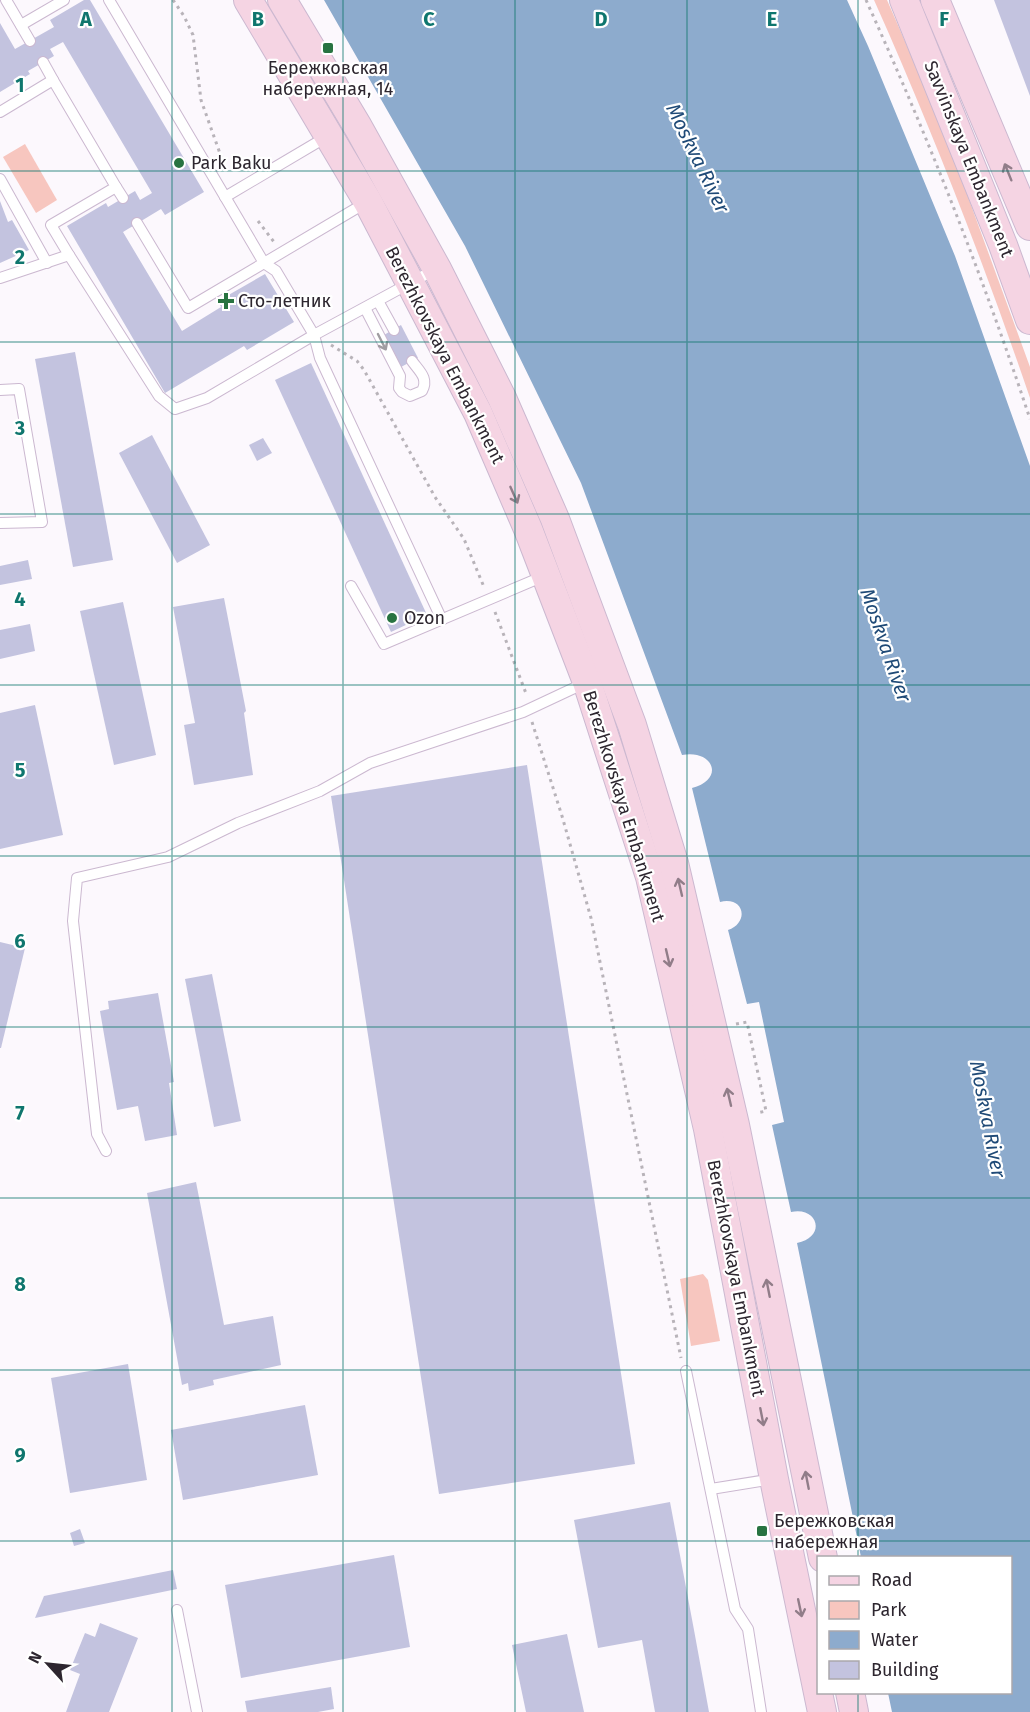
<svg xmlns="http://www.w3.org/2000/svg" width="1030" height="1712" font-family="'Fira Sans',sans-serif">
<style>
.green{fill:#f7c6bf}
.water{fill:#8dabcd}
.building{fill:#c3c3df}
.lines{fill:none;stroke-linecap:round;stroke-linejoin:round}
.service-casing{stroke:#cbb8d0;stroke-width:12}
.secondary-casing{stroke:#cbb8d0;stroke-width:30}
.path{stroke:#b8b3b9;stroke-width:3;stroke-dasharray:3 4.5;stroke-linecap:butt}
.service{stroke:#fff;stroke-width:10}
.secondary{stroke:#f5d4e3;stroke-width:28}
.oneway{stroke:#917d89}
.oneway2{stroke:#a09da1}
.grid{fill:none;stroke:#0f766e;stroke-width:1.5;stroke-opacity:0.55}
.poi-dot{fill:#287341;stroke:#fff;stroke-width:2}
.labels{text-anchor:middle;dominant-baseline:central;stroke-width:4.5;stroke-linejoin:round;paint-order:stroke}
.poi-label{font-size:18px;fill:#2d262f;stroke:#fff;text-anchor:start}
.street-label{font-size:18px;fill:#2d262f;stroke:#fff}
.water-label{font-size:20px;font-style:italic;fill:#1f4a77;stroke:#fff}
.grid-label{font-size:20px;text-anchor:middle;font-weight:bold;fill:#0f766e;stroke:#fff;stroke-width:4.5;stroke-linejoin:round;paint-order:stroke}
</style>
<rect width="100%" height="100%" fill="#fcf8fd"/>
<g class="green">
<path d="M874,0h13l57,131 86,236v31c-46,-135 -98,-268 -156,-398z"/>
<path d="M25,144l32,56 -21,13 -33,-56z"/>
<path d="M703,1274l5,6 12,61 -29,5 -11,-67z"/>
</g>
<path class="water" d="M324,0h523l21,46 87,210 75,210v1246h-138l-4,-19 122,-1v-134l-149,-1 -64,-314c30,-6 21,-37 -6,-31l-19,-87 12,-3 -25,-120 -12,2 -19,-74c22,-8 16,-34 -8,-28l-28,-114c33,-8 22,-39 -10,-33l-101,-272 -116,-237z"/>
<g class="building">
<path d="M84,0h6l114,192 -39,23 -4,-6 -38,23 59,99 39,-24 -3,-6 47,-27 29,48 -47,28 -3,-4 -79,47 -98,-167 39,-23 2,4 27,-16 5,9 12,-7 -89,-151 -13,7 4,7 -26,15 2,3 -30,18v-69l15,26 39,-22 -4,-7z"/>
<path d="M994,0h36v96z"/>
<path d="M0,201l8,21 4,-2 17,30 -29,13z"/>
<path d="M401,325l17,33 -17,9 -17,-32z"/>
<path d="M75,352l38,208 -40,7 -38,-208z"/>
<path d="M311,363l116,252 -36,17 -116,-252z"/>
<path d="M152,435l58,110 -33,18 -58,-110z"/>
<path d="M263,438l9,15 -15,8 -8,-16z"/>
<path d="M28,560l4,19 -32,6v-19z"/>
<path d="M224,598l22,113 -2,2 9,62 -59,10 -10,-60 11,-2 -22,-116z"/>
<path d="M123,602l33,153 -42,10 -34,-154z"/>
<path d="M30,624l5,27 -35,8v-29z"/>
<path d="M35,705l28,130 -63,14v-136z"/>
<path d="M527,765l108,699 -196,30 -108,-698z"/>
<path d="M0,942l25,6 -24,100h-1z"/>
<path d="M212,974l29,147 -27,6 -29,-148z"/>
<path d="M158,993l16,89 -5,1 8,52 -32,6 -7,-35 -21,4 -17,-99 9,-2 -1,-8z"/>
<path d="M196,1182l28,143 49,-9 8,49 -68,15 1,5 -25,6 -1,-8 -6,2 -35,-192z"/>
<path d="M128,1364l19,116 -77,13 -19,-115z"/>
<path d="M305,1405l13,70 -135,25 -12,-70z"/>
<path d="M670,1502l24,128 15,82h-54l-13,-72 -44,8 -24,-128z"/>
<path d="M80,1529l5,14 -11,3 -4,-13z"/>
<path d="M394,1555l16,92 -169,31 -16,-93z"/>
<path d="M173,1570l4,19 -142,29 9,-22z"/>
<path d="M100,1623l38,15 -29,74h-43l14,-38 -10,-4 15,-37 10,4z"/>
<path d="M567,1634l17,78h-58l-14,-67z"/>
<path d="M331,1687l3,22 -16,3h-71l-2,-11z"/>
</g>
<g class="lines">
<defs>
<g id="service">
<path d="M6,0l24,41"/>
<path d="M109,0l155,263 12,8 38,64 6,23 122,262"/>
<path d="M21,25l43,-25"/>
<path d="M43,62l10,18"/>
<path d="M0,112l53,-32 63,107 -65,38 18,30"/>
<path d="M0,179l47,84"/>
<path d="M116,187l7,11"/>
<path d="M225,197l103,-61"/>
<path d="M137,223l51,85 179,-106"/>
<path d="M0,278l69,-23 90,141 16,13 32,-11 107,-63 122,-66"/>
<path d="M378,301l16,29"/>
<path d="M365,308l35,68 -1,12 3,4 8,4 12,-5c7,-13 -3,-20 -10,-30"/>
<path d="M0,390l19,-1 23,133 -42,1"/>
<path d="M351,586l33,58 160,-68"/>
<path d="M106,1151l-9,-17 -24,-213 4,-43 91,-21 70,-34 82,-32 50,-28 153,-51 64,-30"/>
<path d="M686,1371l49,238 13,20 13,83"/>
<path d="M711,1489l62,-10"/>
<path d="M177,1610l20,102"/>
</g>
<g id="secondary">
<path d="M248,0l120,202 110,211 50,116 59,153 63,195 58,252 66,350 48,233"/>
<path d="M282,0l76,127 79,142 65,129 53,121 77,206 42,138 61,262 88,433"/>
<path d="M904,0l99,245 27,75"/>
<path d="M935,0l95,226"/>
<path d="M850,1692l4,20"/>
</g>
</defs>
<use href="#service" class="service-casing"/>
<use href="#secondary" class="secondary-casing"/>
<g class="path">
<path d="M173,0l11,16 9,19 8,65 22,62"/>
<path d="M866,0c62,137 117,277 164,419"/>
<path d="M258,221l16,21"/>
<path d="M331,345l26,16 7,9 71,127 29,42 20,48"/>
<path d="M495,612l32,84"/>
<path d="M532,722l30,94 29,102 90,440"/>
<path d="M736,1024l11,-2 19,89 -9,2"/>
</g>
<use href="#service" class="service"/>
<use href="#secondary" class="secondary"/>
</g>
<defs><path id="oneway-shaft" d="M-6 0H5M1.5-3L5.5 0L1.5 3" fill="none" stroke-width="1.6" stroke-linecap="round" stroke-linejoin="round" transform="scale(1.5)"/></defs>
<g class="oneway">
<use href="#oneway-shaft" transform="translate(1008 172) rotate(-112)"/>
<use href="#oneway-shaft" transform="translate(514 495) rotate(66)"/>
<use href="#oneway-shaft" transform="translate(680 887) rotate(-103)"/>
<use href="#oneway-shaft" transform="translate(668 958) rotate(77)"/>
<use href="#oneway-shaft" transform="translate(729 1097) rotate(-103)"/>
<use href="#oneway-shaft" transform="translate(768 1288) rotate(-101)"/>
<use href="#oneway-shaft" transform="translate(762 1417) rotate(79)"/>
<use href="#oneway-shaft" transform="translate(807 1480) rotate(-101)"/>
<use href="#oneway-shaft" transform="translate(800 1608) rotate(78)"/>
</g>
<use class="oneway2" href="#oneway-shaft" transform="translate(382 342) rotate(63)"/>
<path class="grid" d="M172,0v1712M343,0v1712M515,0v1712M687,0v1712M858,0v1558M0,171h1030M0,342h1030M0,514h1030M0,685h1030M0,856h1030M0,1027h1030M0,1198h1030M0,1370h1030M0,1541h1030M858,1692v20"/>
<g class="poi-dot">
<rect x="322" y="42" width="12" height="12" rx="3"/>
<circle cx="179" cy="163" r="6"/>
<path d="M223 292h6v6h6v6h-6v6h-6v-6h-6v-6h6z"/>
<circle cx="392" cy="618" r="6"/>
<rect x="756" y="1525" width="12" height="12" rx="3"/>
</g>
<g class="labels">
<g class="poi-label">
<text x="328" y="68" text-anchor="middle">Бережковская<tspan x="328" dy="21">набережная, 14</tspan></text>
<text x="191" y="163">Park Baku</text>
<text x="238" y="301">Сто-летник</text>
<text x="404" y="618">Ozon</text>
<text x="774" y="1521">Бережковская<tspan x="774" dy="21">набережная</tspan></text>
</g>
<g class="street-label">
<text transform="translate(969 159) rotate(68)">Savvinskaya Embankment</text>
<text transform="translate(445 355) rotate(63)">Berezhkovskaya Embankment</text>
<text transform="translate(624 806) rotate(73)">Berezhkovskaya Embankment</text>
<text transform="translate(736 1278) rotate(79)">Berezhkovskaya Embankment</text>
</g>
<g class="water-label">
<text transform="translate(698 158) rotate(64)">Moskva River</text>
<text transform="translate(886 645) rotate(71)">Moskva River</text>
<text transform="translate(988 1119) rotate(79)">Moskva River</text>
</g>
</g>
<g class="grid-label">
<text x="86" y="26">A</text>
<text x="258" y="26">B</text>
<text x="429" y="26">C</text>
<text x="601" y="26">D</text>
<text x="772" y="26">E</text>
<text x="944" y="26">F</text>
<text x="20" y="92">1</text>
<text x="20" y="264">2</text>
<text x="20" y="435">3</text>
<text x="20" y="606">4</text>
<text x="20" y="777">5</text>
<text x="20" y="948">6</text>
<text x="20" y="1120">7</text>
<text x="20" y="1291">8</text>
<text x="20" y="1462">9</text>
</g>
<rect x="817" y="1556" width="195" height="138" fill="#ffffff" stroke="#aba8ac" stroke-width="1.5"/>
<rect x="829" y="1576" width="30" height="9" fill="#f5d4e3" stroke="#aba8ac" stroke-width="1.5"/>
<text x="871" y="1586" font-size="18" fill="#2d262f">Road</text>
<rect x="829" y="1601" width="30" height="18" fill="#f7c6bf" stroke="#aba8ac" stroke-width="1.5"/>
<text x="871" y="1616" font-size="18" fill="#2d262f">Park</text>
<rect x="829" y="1631" width="30" height="18" fill="#8dabcd" stroke="#aba8ac" stroke-width="1.5"/>
<text x="871" y="1646" font-size="18" fill="#2d262f">Water</text>
<rect x="829" y="1661" width="30" height="18" fill="#c3c3df" stroke="#aba8ac" stroke-width="1.5"/>
<text x="871" y="1676" font-size="18" fill="#2d262f">Building</text>
<g transform="translate(48 1664) rotate(297)" stroke="#ffffff" stroke-width="4.5" paint-order="stroke">
<path d="M0-4.5L10 22L0 15L-10 22Z" fill="#2d262f"/>
<text y="-9" font-size="16" font-weight="bold" text-anchor="middle" fill="#2d262f">N</text>
</g>
</svg>
